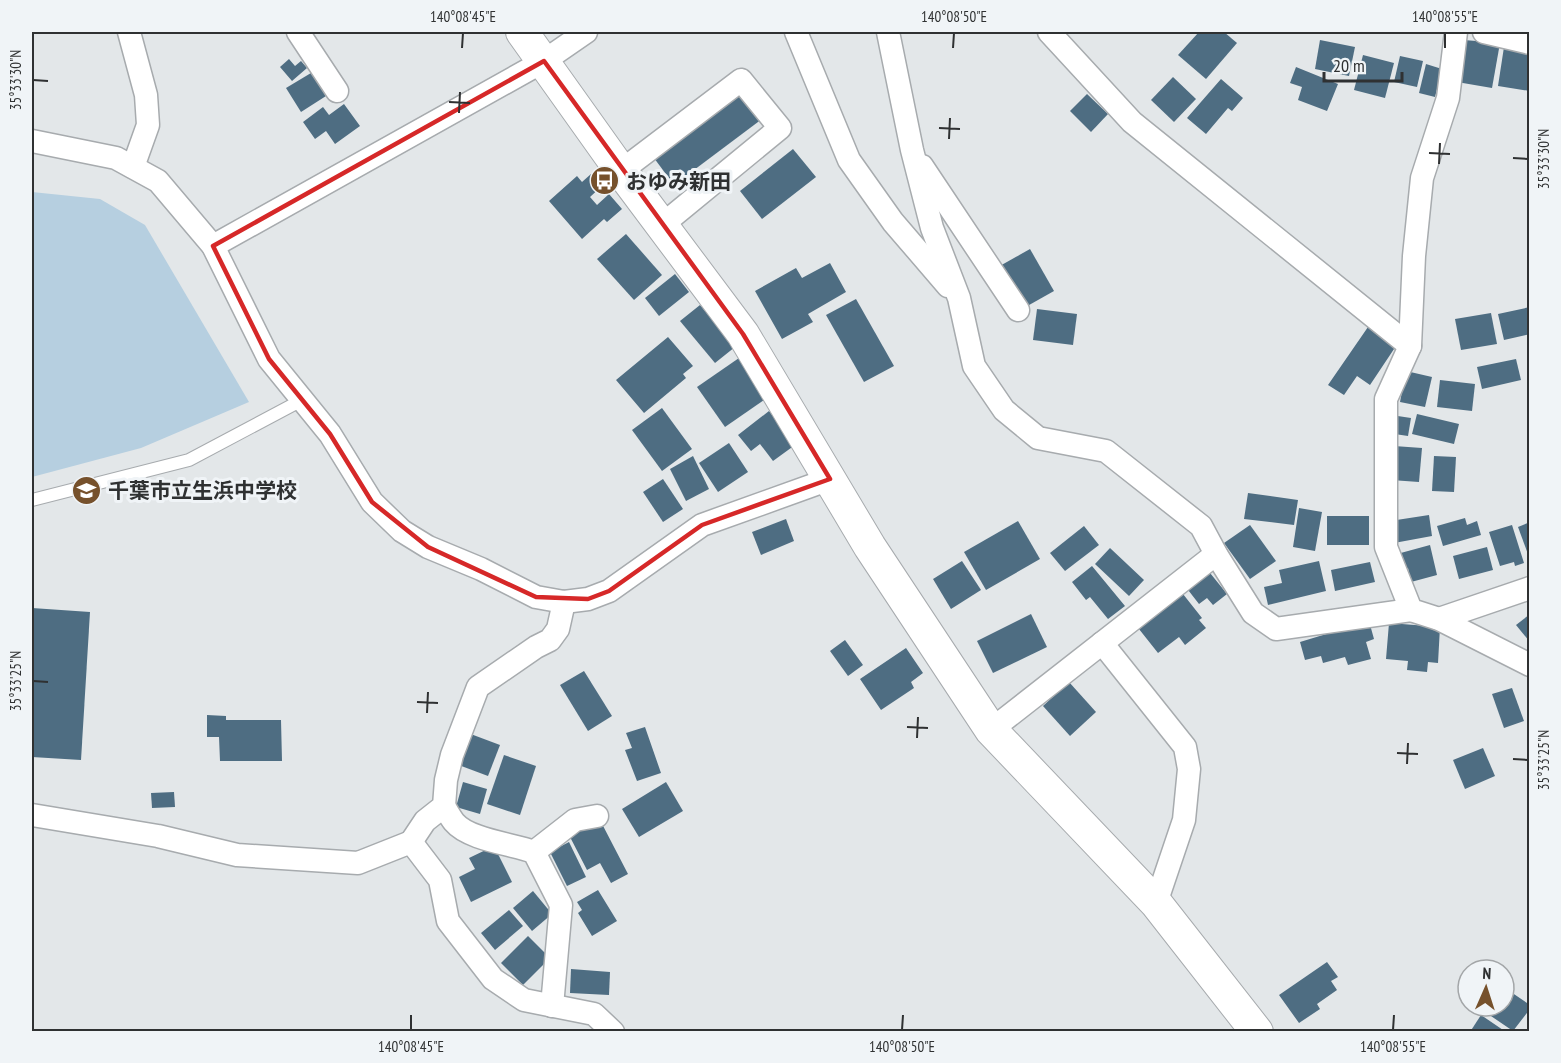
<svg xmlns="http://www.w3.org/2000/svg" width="1561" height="1063" font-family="'PT Sans Narrow','Noto Sans JP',sans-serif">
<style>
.green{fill:#b6cfe0}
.building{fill:#4e6d82}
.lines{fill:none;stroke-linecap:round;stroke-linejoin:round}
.lane-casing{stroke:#a7abae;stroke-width:14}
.street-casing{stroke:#a7abae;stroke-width:25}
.secondary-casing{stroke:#a7abae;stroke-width:34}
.lane{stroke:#fff;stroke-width:12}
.street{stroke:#fff;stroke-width:22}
.secondary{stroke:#fff;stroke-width:32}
.marked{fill:none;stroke:#d62828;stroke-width:4.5;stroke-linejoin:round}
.ticks{fill:none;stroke:#2f3132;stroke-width:2}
.labels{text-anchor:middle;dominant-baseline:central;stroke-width:6;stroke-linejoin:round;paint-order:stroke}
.poi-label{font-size:21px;font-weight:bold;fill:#2f3132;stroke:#f0f4f7;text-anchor:start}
.neatline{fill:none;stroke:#2f3132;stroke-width:2}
.ticks-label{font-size:15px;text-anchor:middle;fill:#2f3132}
</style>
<rect width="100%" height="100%" fill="#e3e7e9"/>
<path class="green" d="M32,192l68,7 45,26 104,177 -108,46 -109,29z"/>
<g class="building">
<path d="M1199,32h25l13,11 -31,36 -28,-24z"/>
<path d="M1320,40l35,7 -6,29 -34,-7z"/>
<path d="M1464,40l36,3 -8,45 -35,-6z"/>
<path d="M1504,47l26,4v40l-32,-5z"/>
<path d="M1363,55l31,8 -9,35 -31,-8z"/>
<path d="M1400,56l23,5 -6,26 -23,-5z"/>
<path d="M289,59l6,7 6,-5 6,7 -15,13 -12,-14z"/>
<path d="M1426,64l16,5 -7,28 -16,-4z"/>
<path d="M1296,67l42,17 -11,27 -29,-11 4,-13 -12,-4z"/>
<path d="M311,73l15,23 -25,16 -15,-24z"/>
<path d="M1173,77l23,22 -22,23 -23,-22z"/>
<path d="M1221,79l22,19 -11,13 -4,-3 -22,26 -19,-16z"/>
<path d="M742,93l20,26 -88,66 -20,-27z"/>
<path d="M1087,94l21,20 -17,18 -21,-21z"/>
<path d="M344,104l16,22 -25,18 -9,-13 -11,8 -12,-17 20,-15 6,8z"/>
<path d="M793,149l23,28 -54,42 -22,-28z"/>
<path d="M591,174l11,12 -12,11 7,8 12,-11 13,15 -15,13 -3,-3 -22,20 -33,-38 28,-25 5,6z"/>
<path d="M626,234l36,41 -28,25 -37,-41z"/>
<path d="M1030,249l24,42 -32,18 -24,-42z"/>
<path d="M830,263l16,29 -38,22 5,8 -31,17 -27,-48 41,-23 6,10z"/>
<path d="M675,274l14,18 -30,24 -14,-18z"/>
<path d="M856,299l38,67 -30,16 -38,-67z"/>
<path d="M700,305l35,42 -20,16 -35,-42z"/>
<path d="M1530,307v27l-26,6 -6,-26z"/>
<path d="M1037,309l40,5 -4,31 -40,-5z"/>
<path d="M1491,313l6,31 -36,6 -6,-31z"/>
<path d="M1368,327l28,19 -26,39 -13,-9 -13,19 -16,-10z"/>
<path d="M668,337l25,29 -10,8 3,4 -42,35 -28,-33z"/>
<path d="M739,358l28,40 -42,29 -28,-40z"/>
<path d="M1516,359l5,21 -39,9 -5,-22z"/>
<path d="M1406,371l26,6 -7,30 -25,-5z"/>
<path d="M1440,380l35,4 -3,27 -35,-4z"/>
<path d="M662,408l30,41 -30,22 -30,-41z"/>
<path d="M769,411l26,34 -22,16 -13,-17 -9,7 -13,-16z"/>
<path d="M1417,414l42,10 -5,20 -42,-10z"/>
<path d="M1391,415l20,3 -3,18 -20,-3z"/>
<path d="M729,443l19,29 -30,20 -19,-29z"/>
<path d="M1394,446l28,2 -3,34 -28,-2z"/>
<path d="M693,456l16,33 -23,12 -16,-32z"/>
<path d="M1434,456l22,1 -2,35 -22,-1z"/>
<path d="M663,479l20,30 -20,13 -20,-30z"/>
<path d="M1248,493l50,7 -4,25 -50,-6z"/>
<path d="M1299,508l23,4 -7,39 -22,-4z"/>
<path d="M1429,515l3,21 -38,7 -4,-22z"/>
<rect x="1327" y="516" width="42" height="29"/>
<path d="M1465,518l2,7 10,-4 4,14 -38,11 -6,-20z"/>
<path d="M786,519l8,22 -33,14 -9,-23z"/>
<path d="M1018,521l22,38 -54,31 -22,-38z"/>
<path d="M1530,522v35h-1l-11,-30z"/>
<path d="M1250,525l26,36 -26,18 -26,-36z"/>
<path d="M1512,525l12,38 -9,3 -1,-4 -14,4 -11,-34z"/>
<path d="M1084,526l15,19 -34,26 -15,-18z"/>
<path d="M1430,545l7,30 -26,7 -3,-14 -7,2 -4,-16z"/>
<path d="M1487,547l6,23 -34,9 -6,-23z"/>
<path d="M1110,548l34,32 -15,16 -34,-32z"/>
<path d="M962,561l19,29 -30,19 -18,-30z"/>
<path d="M1319,561l7,30 -58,14 -4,-18 18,-4 -3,-13z"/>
<path d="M1370,562l5,20 -40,9 -4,-21z"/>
<path d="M1092,566l33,40 -17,13 -18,-22 -4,3 -14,-18z"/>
<path d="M1206,568l21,26 -14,11 -6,-7 -8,6 -14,-18z"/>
<path d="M1179,589l23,29 -3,2 7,8 -21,17 -6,-8 -21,16 -23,-29z"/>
<path d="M32,608l58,4 -9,148 -49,-3z"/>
<path d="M1031,614l16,33 -54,26 -16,-32z"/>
<path d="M1530,614v28l-14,-17z"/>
<path d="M1369,621l5,18 -8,3 5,17 -23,6 -3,-8 -22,6 -2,-7 -16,4 -5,-18z"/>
<path d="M1389,623l51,4 -2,36 -10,-1 -1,10 -20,-2 1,-9 -22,-2z"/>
<path d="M845,640l18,25 -15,11 -18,-25z"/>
<path d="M906,648l17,25 -12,9 3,6 -33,22 -21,-31z"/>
<path d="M584,671l28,45 -24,15 -28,-46z"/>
<path d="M1069,682l27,30 -26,24 -27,-30z"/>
<path d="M1512,688l12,33 -20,7 -12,-34z"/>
<path d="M207,715l19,1v4h55l1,41h-62l-1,-24h-12z"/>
<path d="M645,727l16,46 -24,8 -12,-31 7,-2 -6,-15z"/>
<path d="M468,733l32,12 -12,31 -32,-12z"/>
<path d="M1483,748l12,28 -30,13 -12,-29z"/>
<path d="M504,755l32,11 -16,49 -33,-11z"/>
<path d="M463,782l24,7 -7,25 -24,-7z"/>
<path d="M666,782l17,29 -44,26 -17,-28z"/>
<path d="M174,792l1,15 -23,1 -1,-15z"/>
<path d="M600,820l28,54 -17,9 -11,-20 -13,7 -18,-35z"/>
<path d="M569,842l17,35 -19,9 -17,-34z"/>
<path d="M494,846l18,36 -41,20 -12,-25 16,-8 -6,-11z"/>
<path d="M598,890l19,31 -25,15 -14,-23 4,-3 -5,-8z"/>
<path d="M533,891l19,23 -20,17 -19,-23z"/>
<path d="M509,910l14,16 -28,24 -14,-17z"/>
<path d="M528,936l22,22 -27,27 -22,-22z"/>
<path d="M1327,962l11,15 -7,4 6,9 -20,14 3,5 -21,14 -20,-28z"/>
<path d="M571,969l39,3 -1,23 -39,-2z"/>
<path d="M1505,988l25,17v4l-17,22 -25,-17 5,-8h11z"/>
<path d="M1481,1015l25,17h-36z"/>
</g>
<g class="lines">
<defs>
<path id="lane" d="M32,500l157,-40 113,-60"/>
<g id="street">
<path d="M129,32l17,63 2,30 -15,42"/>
<path d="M298,32l39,59"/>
<path d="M796,32l53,128 44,62 55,64"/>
<path d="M888,32l24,118 20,78 27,70 15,68 30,44 34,28 68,13 95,75 15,28 37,59 23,16 135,-19"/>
<path d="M1049,32l83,90 278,224 -24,53v148l25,63 28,9 91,46"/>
<path d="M1484,32l46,11"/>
<path d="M32,141l84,17 42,23 55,65 56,113 61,75 42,68 30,29 26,16 53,22 55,28 28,5 24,-3 21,-8 93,-66 128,-46"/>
<path d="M922,166l96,144"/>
<path d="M621,171l120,-91 39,48 -118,97"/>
<path d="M213,246l331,-185 42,-29"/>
<path d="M1410,346l4,-90 8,-78 26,-80 8,-66"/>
<path d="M1439,619l91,-31"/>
<path d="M1102,643l83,104 4,22 -5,51 -28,83"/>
<path d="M991,730l225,-176"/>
<path d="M444,806c3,5 6,11 10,16 15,18 59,22 80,30l27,53 -9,101"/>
<path d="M32,815l126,21 79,19 121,8 53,-21 29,38 8,41 45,58 31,21 70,14 19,18"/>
<path d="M411,842l14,-21 19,-15 2,-26 6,-25 26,-68 58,-40 14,-7 8,-11 6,-27"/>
<path d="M534,852l41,-32 22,-4"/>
</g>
<path id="secondary" d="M522,32l99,139 122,163 127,213 121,183 165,173 101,129"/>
</defs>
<use href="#lane" class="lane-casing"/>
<use href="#street" class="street-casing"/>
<use href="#secondary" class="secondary-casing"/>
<use href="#lane" class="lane"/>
<use href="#street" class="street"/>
<use href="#secondary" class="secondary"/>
</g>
<path class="marked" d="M544,61l199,273 87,145 -128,46 -93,66 -21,8 -52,-2 -108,-50 -56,-45 -42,-68 -61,-75 -56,-113z"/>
<path class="ticks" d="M462,48l1,-15M953,48l1,-15M1445,48v-15M33,80l15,1M449,102l21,1M459,113l1,-21M939,128l21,1M949,139l1,-21M1429,153l21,1M1513,158l15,1M1439,164l1,-21M33,681l15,1M417,702l21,1M427,713l1,-21M907,727l21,1M917,738l1,-21M1397,753l21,1M1513,759l15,1M1407,764l1,-21M411,1030v-15M902,1030l1,-15M1393,1030l1,-15"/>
<defs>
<symbol id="bus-disc" viewBox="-11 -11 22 22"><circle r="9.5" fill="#76512c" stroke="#f0f4f7"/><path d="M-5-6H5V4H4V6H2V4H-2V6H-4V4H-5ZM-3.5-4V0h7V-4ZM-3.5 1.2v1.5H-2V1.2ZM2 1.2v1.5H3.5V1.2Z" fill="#fff"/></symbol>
<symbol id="school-disc" viewBox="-11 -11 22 22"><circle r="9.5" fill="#76512c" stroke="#f0f4f7"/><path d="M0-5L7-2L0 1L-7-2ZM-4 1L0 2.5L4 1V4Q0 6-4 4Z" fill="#fff"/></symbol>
</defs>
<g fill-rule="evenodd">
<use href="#bus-disc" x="588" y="164" width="33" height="33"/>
<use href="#school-disc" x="70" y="474" width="33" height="33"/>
</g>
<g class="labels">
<g class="poi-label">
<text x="626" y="181">おゆみ新田</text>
<text x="108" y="490">千葉市立生浜中学校</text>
</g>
</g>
<rect width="1561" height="1063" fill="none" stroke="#f0f4f7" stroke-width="66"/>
<g transform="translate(1486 988) rotate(3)"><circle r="28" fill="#f0f4f7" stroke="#a3a6a8" stroke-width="1.5"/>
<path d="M0-4.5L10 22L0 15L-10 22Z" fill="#76512c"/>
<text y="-9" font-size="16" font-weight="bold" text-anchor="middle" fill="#2f3132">N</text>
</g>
<path d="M1324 72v9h78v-9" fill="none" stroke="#2f3132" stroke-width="3"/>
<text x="1333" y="72" font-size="18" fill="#2f3132" stroke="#f0f4f7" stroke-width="4.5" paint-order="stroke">20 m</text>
<rect x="33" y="33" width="1495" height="997" class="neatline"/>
<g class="ticks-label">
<text x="463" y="22">140°08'45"E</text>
<text x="954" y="22">140°08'50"E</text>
<text x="1445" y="22">140°08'55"E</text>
<text transform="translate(16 80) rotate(-90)" y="5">35°33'30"N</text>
<text transform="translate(1544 159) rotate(-90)" y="5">35°33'30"N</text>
<text transform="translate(16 681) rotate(-90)" y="5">35°33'25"N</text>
<text transform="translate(1544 760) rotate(-90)" y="5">35°33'25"N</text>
<text x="411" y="1052">140°08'45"E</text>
<text x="902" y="1052">140°08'50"E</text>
<text x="1393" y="1052">140°08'55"E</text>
</g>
</svg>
